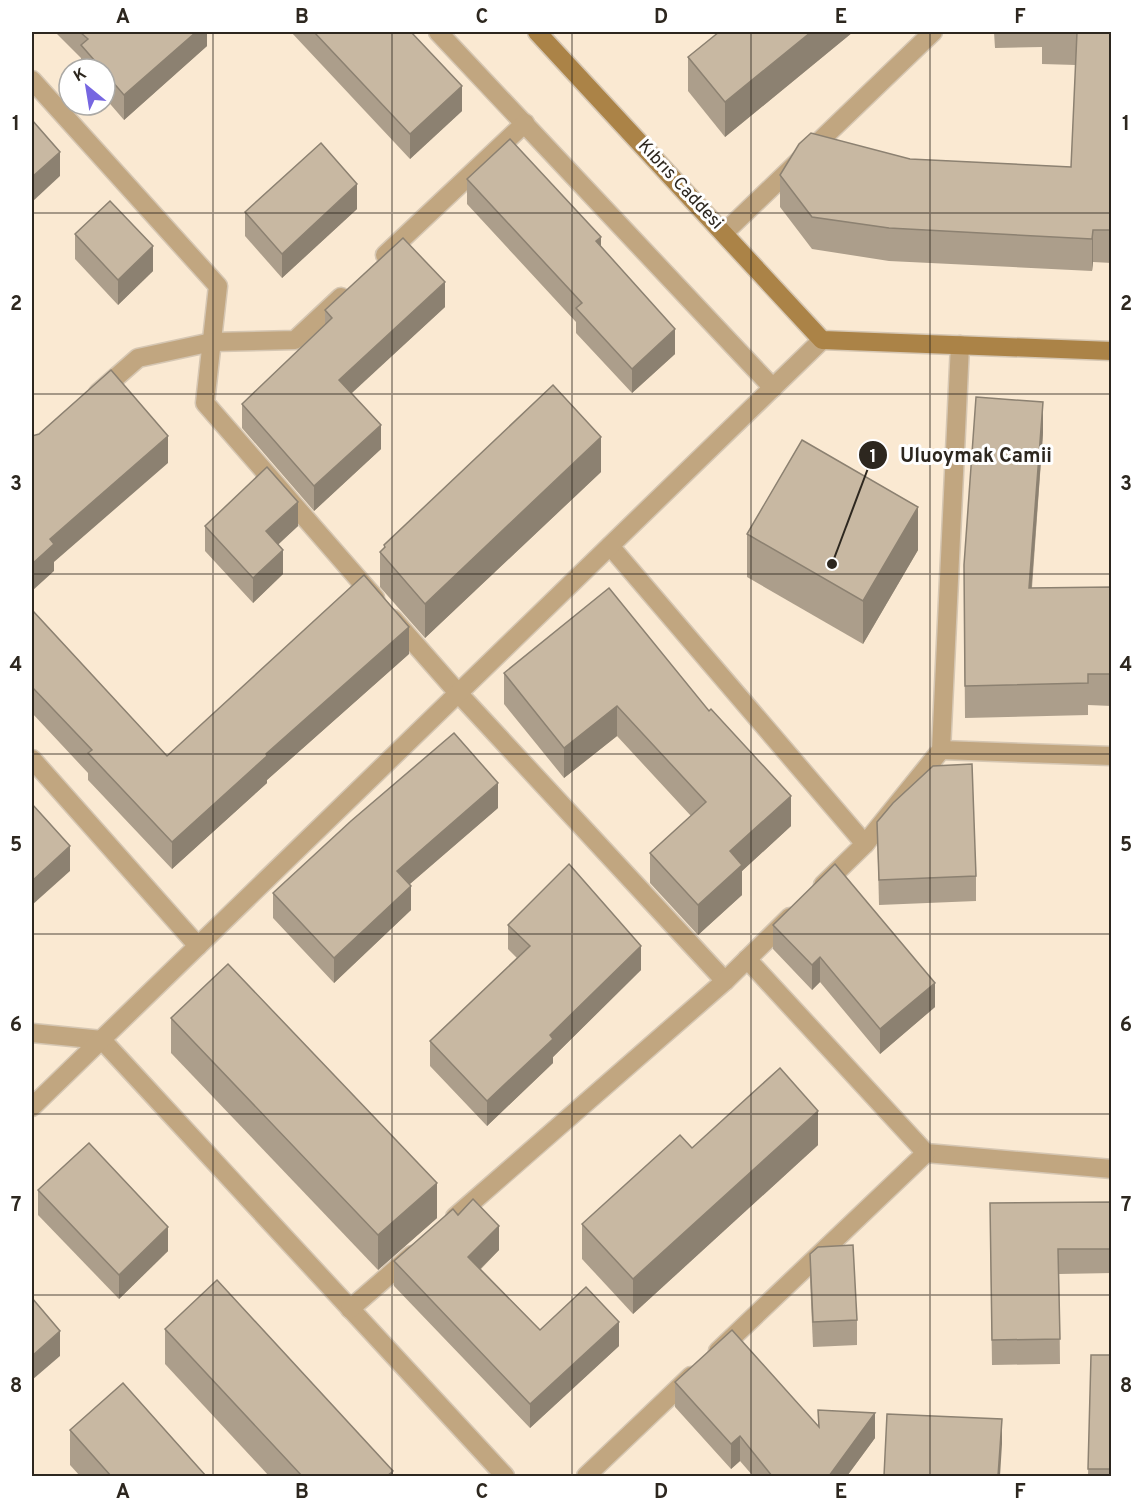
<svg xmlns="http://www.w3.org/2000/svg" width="1143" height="1508" font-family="Overpass,sans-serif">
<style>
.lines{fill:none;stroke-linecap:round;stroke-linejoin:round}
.street-casing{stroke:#d5c6b2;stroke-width:21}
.secondary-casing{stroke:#d5c6b2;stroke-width:21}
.street{stroke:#c1a680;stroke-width:18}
.secondary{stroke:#ab8347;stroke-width:18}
.wall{fill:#ac9e8b}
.shaded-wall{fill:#8c8171}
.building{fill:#c8b8a2;stroke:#8c8171;stroke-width:1.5}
.grid{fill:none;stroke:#2d271f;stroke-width:1.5;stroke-opacity:0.55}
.labels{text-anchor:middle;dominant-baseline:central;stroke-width:6;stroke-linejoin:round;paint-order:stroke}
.street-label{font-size:18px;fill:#2d271f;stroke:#fff}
.leader{fill:none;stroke:#2d271f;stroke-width:2}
.callout-dot{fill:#2d271f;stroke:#fff;stroke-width:2}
.mark-label{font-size:18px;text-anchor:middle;font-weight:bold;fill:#fff}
.callout-label{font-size:20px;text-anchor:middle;font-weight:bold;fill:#2d271f;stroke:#fff;stroke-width:6;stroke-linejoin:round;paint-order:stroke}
.neatline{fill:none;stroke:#2d271f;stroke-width:2}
.grid-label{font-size:20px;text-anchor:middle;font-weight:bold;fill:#2d271f}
</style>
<rect width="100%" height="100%" fill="#fae9d2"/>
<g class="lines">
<defs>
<g id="street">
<path d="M438,32l335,356"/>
<path d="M32,80l186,206 -13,117 170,195"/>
<path d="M724,233l209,-201"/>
<path d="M385,255l140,-132"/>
<path d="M98,393l40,-35 74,-16 83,-2 46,-43"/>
<path d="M610,546l255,298"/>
<path d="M393,619l66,75 266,287"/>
<path d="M941,750l171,6"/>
<path d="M32,759l166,187"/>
<path d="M823,885l42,-41 76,-94 19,-405"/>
<path d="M747,959l179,194 186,16"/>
<path d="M32,1033l70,7 403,436"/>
<path d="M32,1107l790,-767"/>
<path d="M455,1217l270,-236 65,-64"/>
<path d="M350,1309l62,-54"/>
<path d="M718,1351l208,-198"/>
<path d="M586,1476l105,-100"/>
</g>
<path id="secondary" d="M537,32l285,308 290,11"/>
</defs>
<use href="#street" class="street-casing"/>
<use href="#secondary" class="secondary-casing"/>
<use href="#street" class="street"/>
<use href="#secondary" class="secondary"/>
</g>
<g class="wall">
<path d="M55,32h152v14l-83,74 -19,-22v-29h-24v-11z"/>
<path d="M291,32h120l51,79 -52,48z"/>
<path d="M853,32l-128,105 -37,-46v-34z"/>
<path d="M994,32h118v231l-19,-1 -1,9 -203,-10 -77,-12 -32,-42v-32l130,-16 161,8 5,-102 -34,-1v-17l-47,1z"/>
<path d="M467,179l134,68 74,107 -43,39 -56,-60v-11l-109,-118z"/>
<path d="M357,209l-75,69 -37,-42v-24z"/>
<path d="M75,234l78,37 -35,34 -43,-46z"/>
<path d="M445,307l-94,86 30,56 -67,62 -72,-83v-24l83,-78v-16z"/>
<path d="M1043,433l-11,155 80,-1v119l-24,-1v10l-123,3 -1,-122z"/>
<path d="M601,472l-176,166 -45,-51v-35l4,-3v-4z"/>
<path d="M205,526h93l-20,18 5,30 -30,29 -48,-52z"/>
<path d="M747,534l171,16 -55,94 -116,-67z"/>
<path d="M32,610l135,146 242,-102 -142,126v3l-95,86 -84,-89v-7l-56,-60z"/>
<path d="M504,673l205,38 82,115 -49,45v24l-44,40 -48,-52v-30l41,-37 -74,-80 -53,42 -60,-74z"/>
<path d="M498,808l-88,76 1,26 -77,73 -61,-65v-25z"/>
<path d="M877,822l99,54v25l-97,4z"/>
<path d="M508,925l133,45 -88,87v6l-66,63 -57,-60v-25l87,-83 -9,-9z"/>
<path d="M773,925l162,82 -55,47 -60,-72 -8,8 -39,-41z"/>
<path d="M171,1018l266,200 -59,52 -207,-217z"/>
<path d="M818,1145l-185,169 -51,-55v-35l110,-76z"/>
<path d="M38,1190l130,61 -49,48 -81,-84z"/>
<path d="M1112,1202v71l-53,1 1,90 -68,1 -2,-138z"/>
<path d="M458,1215l41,35 -18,19 59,61 79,16 -89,82 -136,-142v-25z"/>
<path d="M810,1254l47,66v25l-44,2 -3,-68z"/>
<path d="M165,1329l228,147h-124l-104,-112z"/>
<path d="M1091,1355h21v121h-24z"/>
<path d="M675,1382l143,44v-16l57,28 -28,38h-94l-13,-15 -9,8 -56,-62z"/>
<path d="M70,1430l136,46h-126l-10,-11z"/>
</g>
<g class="shaded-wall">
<path d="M196,32h11v14l-83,74v-25z"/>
<path d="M811,32h42l-128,105v-35z"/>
<path d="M462,86v25l-52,48v-25z"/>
<path d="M60,152v24l-28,26v-25z"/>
<path d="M357,184v25l-75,69v-24z"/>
<path d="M1093,230v32l-1,9v-32z"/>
<path d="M601,237v24l-5,-20z"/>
<path d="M153,246v25l-35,34v-25z"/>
<path d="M445,282v25l-106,98v-25z"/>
<path d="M675,329v25l-43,39v-24z"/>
<path d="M1043,402v31l-14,187v-32z"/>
<path d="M381,425v24l-67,62v-25z"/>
<path d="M168,436v27l-114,99v9l-22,20v-27l18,-25z"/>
<path d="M601,437v35l-176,166v-34z"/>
<path d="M298,502v24l-32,30v-25z"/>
<path d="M918,507v43l-55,94v-43z"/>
<path d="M283,550v24l-30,29v-25z"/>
<path d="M409,627v27l-142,126v3l-95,86v-27l94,-88z"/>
<path d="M617,706v30l-53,42v-30z"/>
<path d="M498,783v25l-101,87v-24z"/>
<path d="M791,796v30l-49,45v24l-44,40v-30l32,-54z"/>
<path d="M70,846v25l-38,34v-24z"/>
<path d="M411,886v24l-77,73v-25z"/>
<path d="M641,946v24l-88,87v6l-66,63v-25l63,-66z"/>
<path d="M820,957v25l-8,8v-25z"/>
<path d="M935,983v24l-55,47v-25z"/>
<path d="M818,1111v34l-185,169v-35z"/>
<path d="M437,1183v35l-59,52v-35z"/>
<path d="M499,1226v24l-31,31v-24z"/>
<path d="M168,1227v24l-49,48v-24z"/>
<path d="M619,1322v24l-89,82v-24z"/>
<path d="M60,1331v25l-28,24v-24z"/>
<path d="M875,1413v25l-28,38h-18z"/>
<path d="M1002,1419v25l-2,32h-2z"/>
<path d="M740,1436v25l-9,8v-25z"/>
<path d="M393,1471v5h-6z"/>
</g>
<g class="building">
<path d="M80,32h116l-72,63 -19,-22v-4h-3l-21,-24 7,-6z"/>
<path d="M314,32h97l51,54 -52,48z"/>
<path d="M719,32h92l-86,70 -37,-45z"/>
<path d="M1042,32h70v198h-19l-1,9 -203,-11 -77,-11 -32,-42 19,-31 12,-11 99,26 161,8 6,-135z"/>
<path d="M32,120l28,32 -28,25z"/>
<path d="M510,139l91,98 -5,4 79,88 -43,40 -56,-61 6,-5 -115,-124z"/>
<path d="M321,143l36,41 -75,70 -37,-42z"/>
<path d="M110,201l43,45 -35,34 -43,-46z"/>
<path d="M403,238l42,44 -106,98 42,45 -67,61 -72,-82 90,-86 -7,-8z"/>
<path d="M111,370l57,66 -118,103 4,5 -22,20v-128l7,-2z"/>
<path d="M553,385l48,52 -176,167 -45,-52 5,-5 -1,-2z"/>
<path d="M976,397l67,5 -14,186 83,-1v87h-24v9l-123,3 -1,-121z"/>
<path d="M802,440l116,67 -55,94 -116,-67z"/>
<path d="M267,467l31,35 -32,29 17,19 -30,28 -48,-52z"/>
<path d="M364,575l45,52 -143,127 1,2 -95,86 -84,-89 4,-3 -60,-63v-77l135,146z"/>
<path d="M609,588l100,123 2,-2 80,87 -61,55 12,14 -44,40 -48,-52 56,-51 -89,-96 -53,42 -60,-75z"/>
<path d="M454,733l44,50 -101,88 14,15 -77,72 -61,-65 78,-72z"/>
<path d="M972,764l4,112 -97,4 -2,-58 16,-19 40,-37z"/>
<path d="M32,804l38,42 -38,35z"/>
<path d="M569,864l72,82 -91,89 3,4 -66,62 -57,-60 100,-95 -22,-21z"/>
<path d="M835,864l100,119 -55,46 -60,-72 -8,8 -39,-40z"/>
<path d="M228,964l209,219 -59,52 -207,-217z"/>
<path d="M780,1068l38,43 -185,168 -51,-55 98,-89 12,13z"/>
<path d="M89,1143l79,84 -49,48 -81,-85z"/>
<path d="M473,1199l26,27 -31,31 72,73 46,-43 33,35 -89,82 -136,-143 59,-52 5,6z"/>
<path d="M1112,1202v47h-54l2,90 -68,1 -2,-137z"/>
<path d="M853,1245l4,75 -44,2 -3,-68 8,-7z"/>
<path d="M217,1280l176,191 -6,5h-85l-137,-147z"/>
<path d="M32,1298l28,33 -28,25z"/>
<path d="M732,1330l87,97 -1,-17 57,3 -46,63h-57l-32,-40 -9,8 -56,-62z"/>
<path d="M1091,1355h21v114h-24z"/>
<path d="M123,1383l83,93h-95l-41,-46z"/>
<path d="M887,1414l115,5 -4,57h-114z"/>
</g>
<path class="grid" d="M213,32v1444M392,32v1444M572,32v1444M751,32v1444M930,32v1444M32,213h1080M32,394h1080M32,574h1080M32,754h1080M32,934h1080M32,1114h1080M32,1295h1080"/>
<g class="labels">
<g class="street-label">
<text transform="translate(680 185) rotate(47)">Kıbrıs Caddesi</text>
</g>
</g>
<path class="leader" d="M832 564L873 455"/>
<g class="callout-dot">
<circle cx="832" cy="564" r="6"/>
<circle cx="873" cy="455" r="15"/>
</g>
<g class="mark-label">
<text x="873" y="462">1</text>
</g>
<g class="callout-label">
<text x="976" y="462">Uluoymak Camii</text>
</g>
<rect width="1143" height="1508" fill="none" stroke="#ffffff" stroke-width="66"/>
<g transform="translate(87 87) rotate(330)"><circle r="28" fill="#ffffff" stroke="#aba9a5" stroke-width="1.5"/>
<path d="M0-4.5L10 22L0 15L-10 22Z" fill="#7666e1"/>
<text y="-9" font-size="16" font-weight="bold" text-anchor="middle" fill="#2d271f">K</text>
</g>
<rect x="33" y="33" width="1077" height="1442" class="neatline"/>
<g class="grid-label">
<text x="123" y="23">A</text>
<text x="302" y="23">B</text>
<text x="482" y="23">C</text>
<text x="661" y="23">D</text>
<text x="841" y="23">E</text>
<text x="1020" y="23">F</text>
<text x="16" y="130">1</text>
<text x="1126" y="130">1</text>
<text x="16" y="310">2</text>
<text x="1126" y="310">2</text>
<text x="16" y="490">3</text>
<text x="1126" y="490">3</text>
<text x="16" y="671">4</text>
<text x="1126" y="671">4</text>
<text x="16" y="851">5</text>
<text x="1126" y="851">5</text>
<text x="16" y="1031">6</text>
<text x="1126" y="1031">6</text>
<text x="16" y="1211">7</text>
<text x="1126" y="1211">7</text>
<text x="16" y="1392">8</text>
<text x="1126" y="1392">8</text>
<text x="123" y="1498">A</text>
<text x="302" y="1498">B</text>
<text x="482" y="1498">C</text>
<text x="661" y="1498">D</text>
<text x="841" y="1498">E</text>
<text x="1020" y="1498">F</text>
</g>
</svg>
